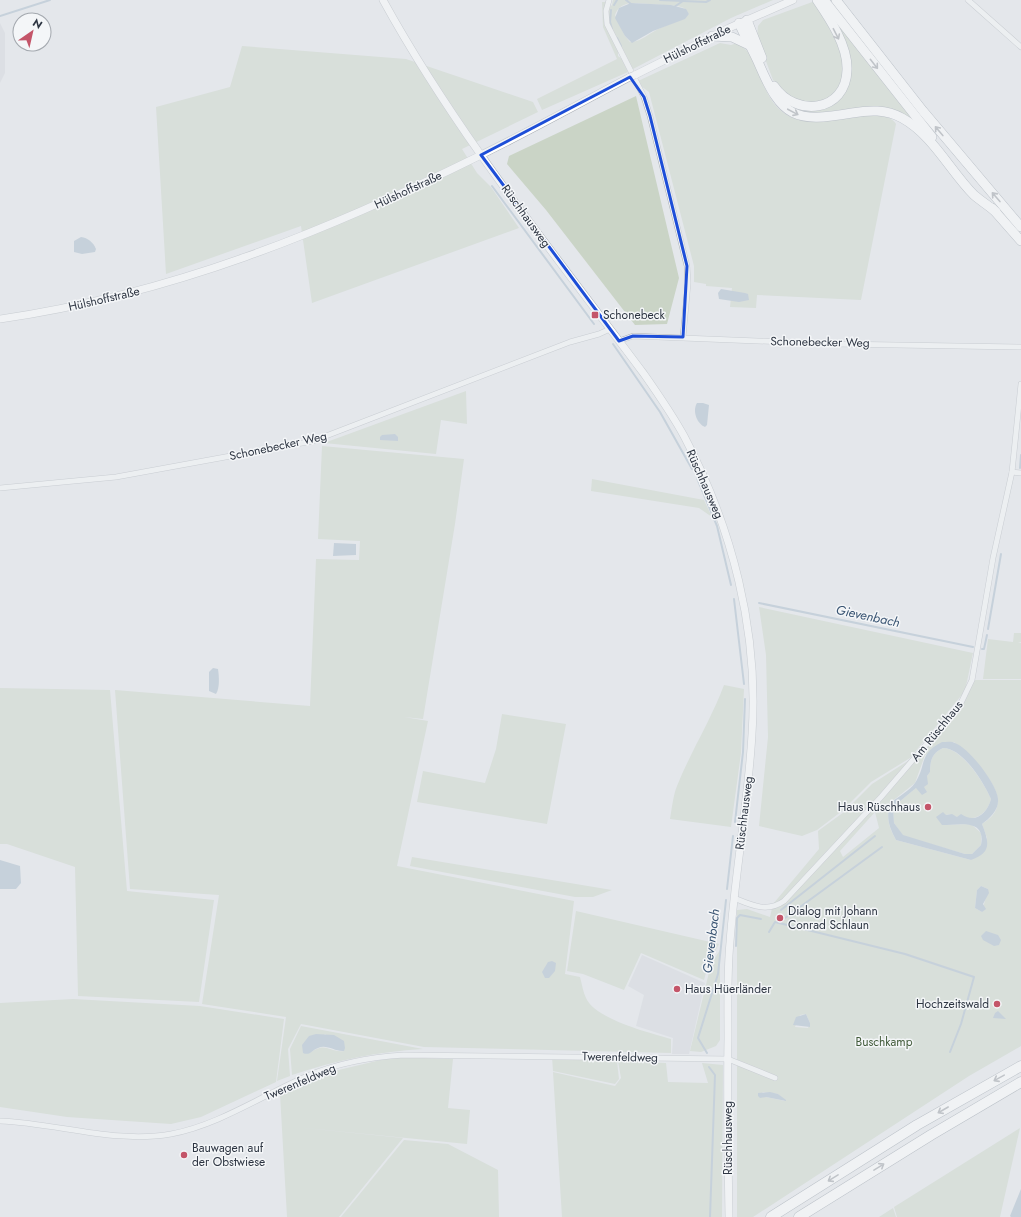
<svg xmlns="http://www.w3.org/2000/svg" width="1021" height="1217" font-family="Jost,sans-serif">
<style>
.built{fill:#d2d6dc}
.green{fill:#cad4c6;fill-rule:evenodd}
.water{fill:#a3b6c7;fill-rule:evenodd}
.lines{fill:none;stroke-linecap:round;stroke-linejoin:round}
.stream{stroke:#a3b6c7;stroke-width:2}
.minor-casing{stroke:#a9aeb5;stroke-width:6}
.secondary-casing{stroke:#a9aeb5;stroke-width:8}
.trunk-casing{stroke:#8d95a0;stroke-width:10}
.motorway-casing{stroke:#8d95a0;stroke-width:11}
.minor{stroke:#f7f8f9;stroke-width:5}
.secondary{stroke:#fff;stroke-width:7}
.trunk{stroke:#fff;stroke-width:9}
.motorway{stroke:#fff;stroke-width:10}
.secondary-bridge-casing{stroke:#a9aeb5;stroke-width:8;stroke-linecap:butt}
.secondary-bridge{stroke:#fff;stroke-width:7}
.oneway{stroke:#969aa0}
.marked{fill:none;stroke:#1d4ed8;stroke-width:3;stroke-linejoin:round}
.poi-dot{fill:#c45569;stroke:#f4f6f8;stroke-width:1.5}
.labels{text-anchor:middle;dominant-baseline:central;stroke-width:3;stroke-linejoin:round;paint-order:stroke}
.street-label{font-size:12px;fill:#2d3542;stroke:#f4f6f8}
.poi-label{font-size:12px;fill:#2d3542;stroke:#f4f6f8;text-anchor:start}
.park-label{font-size:12px;fill:#435c3b;stroke:#f4f6f8}
.water-label{font-size:13px;font-style:italic;fill:#3a5573;stroke:#f4f6f8}
</style>
<rect width="100%" height="100%" fill="#e4e7eb"/>
<g class="built">
<path d="M0,23l5,10v40l-5,10z"/>
<path d="M642,955l63,28 -16,71h-17l1,-16 -37,-12 8,-31 -16,-9z"/>
</g>
<g class="green">
<path d="M613,0h160l-42,18 -98,51 -25,-45v-15l4,-4zM635,3l43,3 6,2 5,6c-11,9 -25,11 -36,18 -7,4 -14,10 -23,10l-5,-6 -10,-21c3,-9 10,-12 20,-12z"/>
<path d="M815,1c9,16 25,38 28,56 3,18 -4,39 -23,45 -7,2 -18,0 -25,-1l-22,-21 -16,-43 1,-11 5,-6z"/>
<path d="M602,2h5l-2,8 13,40v6l4,3 6,13 -86,38 -5,-11 80,-40 -14,-32z"/>
<path d="M832,17l82,104 -59,-11 -56,4 -23,-19 38,14 33,-26z"/>
<path d="M720,43l11,2 6,-2c31,17 18,65 63,77 23,7 85,-16 96,4l-35,176 -104,-5 -1,13 -26,-1 2,-19 -26,-2v-2l-12,-2v-16l-45,-174 -8,-6 -3,-5z"/>
<path d="M242,46l164,13 127,43 5,10 -76,37 15,24 14,14 28,41 -207,75 -11,-77 -135,48 -10,-167 74,-20z"/>
<path d="M636,96l43,182 -12,46 -32,1 -89,-115 -39,-46 2,-8z"/>
<path d="M466,391l1,33 -26,-4 -5,34 -112,-11z"/>
<path d="M322,446l142,13 -9,65 -32,195 -19,-2 24,4 -31,145 177,35 -9,73 15,3c2,7 3,15 6,21 9,21 64,35 85,41v14l-247,-6 -123,-23 -13,25 2,27 -13,5 9,-64 -84,-13 17,-109 -89,-6 -15,-199 195,16 6,-147 43,1 1,-19 -42,-2z"/>
<path d="M592,479l112,21 8,17 -13,-9 -108,-17z"/>
<path d="M759,607l214,46 -8,38 -55,67 -39,24 -29,29 -25,19 -15,6 -43,-10 9,-89 -2,-82z"/>
<path d="M1014,633h7v9h-3l3,1v36h-38l5,-40 25,3z"/>
<path d="M974,680h47v366l-52,30 -216,141h-16v-307l10,-1 23,8 3,-13 46,-55 -1,-18 26,-19 28,-28 39,-25 50,-52zM954,742c16,16 59,50 38,74 -3,3 -7,6 -10,8l5,14 -16,22 -75,-20c-7,-12 -10,-22 -6,-37l25,-20 10,-28zM875,812l4,16 -36,29 -3,-6zM981,886l7,3 -6,23 -7,-4 2,-18zM806,1014l4,9 -2,5 -13,-1 5,-12zM762,1092l16,2 7,7 -19,-4z"/>
<path d="M724,685l20,4 -3,64 -10,74 -61,-8c2,-11 3,-23 7,-33 14,-35 34,-66 47,-101z"/>
<path d="M0,688l110,2 17,201 87,9 -15,102 -121,-6 -3,-129 -68,-23h-7z"/>
<path d="M502,714l64,10 -19,100 -130,-22 6,-31 62,12 11,-34z"/>
<path d="M943,748c19,0 41,35 48,51 -4,16 -17,23 -34,18 -5,-2 -6,-3 -11,-2l-4,10 29,-1 10,9v12l-9,9h-7l-62,-18 -9,-13 -1,-16 23,-19 8,-1 3,-11 3,-4c0,-11 2,-19 13,-24z"/>
<path d="M412,857l200,33 -19,7h-18l-165,-31z"/>
<path d="M576,911l143,33 -10,18 -5,18 -63,-27 -17,37 -41,-16 -16,-3z"/>
<path d="M720,950v90l-4,6 -15,6 -11,-1 21,-87z"/>
<path d="M73,999l127,7 84,13 -8,63 -75,35 -30,7 -104,-7 -67,-10v-104z"/>
<path d="M301,1026l122,23c-47,3 -86,11 -131,26l-2,-26zM325,1034l19,17c-15,2 -18,-10 -34,2z"/>
<path d="M393,1057l60,2 -5,49 22,2 -3,34 -172,-17 108,11 -64,79h-52l-7,-123 46,-21z"/>
<path d="M552,1057l65,4 2,18 -4,5 -62,-13z"/>
<path d="M618,1061l48,2 2,19 40,1 -6,-20 21,2 -1,152h-160l-9,-145 62,14 6,-8z"/>
<path d="M1020,1128l-20,89h-103l-3,-10z"/>
<path d="M404,1140l44,4 50,26 1,47h-158z"/>
<path d="M893,1208l3,9h-17z"/>
</g>
<g class="water">
<path d="M631,3l40,2 15,4 3,5 -4,5 -32,12 -21,12 -7,-7 -10,-18 4,-10z"/>
<path d="M81,237c7,1 12,5 15,12l-1,3 -13,2 -8,-2v-11z"/>
<path d="M721,289l24,4 3,1 1,6 -10,2 -20,-3 -1,-6z"/>
<path d="M697,403h6l6,2 -2,20 -2,2c-8,-3 -13,-16 -8,-24z"/>
<path d="M395,434l3,3v4l-18,-1v-3l2,-2z"/>
<path d="M334,543l22,1v11l-23,1z"/>
<path d="M213,668l5,1c1,7 2,19 -2,25l-7,-3v-19z"/>
<path d="M942,742c4,0 10,-1 13,1 14,5 42,41 43,56 1,11 -8,19 -16,25 7,18 10,29 -11,36l-75,-20c-7,-13 -10,-22 -6,-37 8,-6 19,-12 25,-20 12,-18 3,-29 27,-41zM943,748c20,0 41,35 48,51 -4,15 -16,25 -30,15l-4,3 -5,-3 -6,1 -3,-3 -7,5 6,8c17,0 44,-7 39,20l-9,9h-7l-62,-19 -9,-12 -1,-16 23,-19 6,7 5,-3 -3,-5 4,-3 -1,-8 3,-4c0,-11 2,-19 13,-24z"/>
<path d="M0,860l20,6 1,17 -5,6h-16z"/>
<path d="M981,886l7,3 1,4 -6,11 3,5 -4,3 -7,-4 2,-18z"/>
<path d="M986,931l12,4 3,5 -2,5 -5,1 -11,-6 -2,-4z"/>
<path d="M552,961l4,2 -1,8 -6,7h-4l-3,-6 6,-10z"/>
<path d="M998,1011l8,8 -13,-1 2,-5z"/>
<path d="M806,1014l4,9v4l-17,-2 3,-8z"/>
<path d="M316,1034l18,1 10,6 1,7 -1,3c-9,1 -17,-7 -26,-3 -6,2 -8,8 -15,5l-1,-8 7,-9z"/>
<path d="M770,1092l8,2 8,6v1l-20,-4 -6,1 -2,-2v-3z"/>
<path d="M1021,1189v28h-10l-1,-1z"/>
</g>
<g class="lines">
<g class="stream">
<path d="M626,0l5,4"/>
<path d="M660,0l46,2 4,-2"/>
<path d="M614,5l3,-5"/>
<path d="M674,7l9,-6"/>
<path d="M611,10l-1,12 2,7"/>
<path d="M0,16l50,-16"/>
<path d="M617,38l4,8"/>
<path d="M492,186l102,138"/>
<path d="M613,344l47,68 32,57"/>
<path d="M1020,468l1,-13"/>
<path d="M697,478l20,48 14,59"/>
<path d="M734,599l10,85"/>
<path d="M759,603l214,44"/>
<path d="M988,629l13,-75"/>
<path d="M982,649h2l3,-14"/>
<path d="M735,822l8,-70 2,-53"/>
<path d="M727,889l6,-53"/>
<path d="M781,910l94,-74"/>
<path d="M785,918l97,-71"/>
<path d="M769,932l6,-10 130,32 69,23 -13,47 -11,28"/>
<path d="M736,946l1,-28 3,-3 21,4"/>
<path d="M707,1053l-9,-15 20,-64 8,-74"/>
<path d="M709,1067l6,8 -5,142"/>
</g>
<defs>
<g id="minor">
<path d="M609,0l-3,11 1,13 37,73 6,19 37,150 1,17 -5,54"/>
<path d="M968,0l53,47"/>
<path d="M619,341l14,-5 203,8 185,3"/>
<path d="M1012,472l9,1"/>
<path d="M0,488l116,-11 197,-36 257,-99 29,-8 11,-5"/>
<path d="M734,898c17,7 33,15 50,3l97,-104 79,-92 12,-25 21,-122 19,-86 9,-88"/>
<path d="M0,1121c57,2 114,23 171,13 48,-9 92,-39 136,-58 31,-13 64,-19 97,-21l324,4 47,19"/>
</g>
<g id="secondary">
<path d="M383,0c73,133 170,252 261,374 14,20 28,40 40,62 48,91 75,195 68,298 -4,70 -17,139 -22,208 -3,32 -2,64 -2,96 -1,60 0,119 1,179"/>
<path d="M635,75l94,-47 64,-28"/>
<path d="M0,319c172,-25 325,-87 479,-163 51,-25 101,-53 151,-79"/>
</g>
<g id="trunk">
<path d="M824,0l108,137"/>
<path d="M836,0l87,111 98,116"/>
<path d="M747,20l15,38"/>
<path d="M739,23c6,14 14,27 20,41 23,54 36,59 93,49 17,-3 34,-4 50,5 31,17 48,53 72,77 7,6 15,11 22,17"/>
<path d="M712,36l20,1 17,8"/>
<path d="M774,86c22,32 72,26 73,-16 1,-24 -17,-51 -30,-70"/>
<path d="M992,208l29,33"/>
</g>
<g id="motorway">
<path d="M771,1217l146,-92 104,-59"/>
<path d="M799,1217l132,-82 90,-53"/>
</g>
</defs>
<use href="#minor" class="minor-casing"/>
<use href="#secondary" class="secondary-casing"/>
<use href="#trunk" class="trunk-casing"/>
<use href="#motorway" class="motorway-casing"/>
<use href="#minor" class="minor"/>
<use href="#secondary" class="secondary"/>
<use href="#trunk" class="trunk"/>
<use href="#motorway" class="motorway"/>
<defs>
<path id="secondary-bridge" d="M630,77l5,-2"/>
</defs>
<use href="#secondary-bridge" class="secondary-bridge-casing"/>
<use href="#secondary-bridge" class="secondary-bridge"/>
</g>
<defs><path id="oneway-shaft" d="M-6 0H5M1.5-3L5.5 0L1.5 3" fill="none" stroke-width="1.6" stroke-linecap="round" stroke-linejoin="round"/></defs>
<g class="oneway">
<use href="#oneway-shaft" transform="translate(836 34) rotate(63)"/>
<use href="#oneway-shaft" transform="translate(874 64) rotate(52)"/>
<use href="#oneway-shaft" transform="translate(793 112) rotate(28)"/>
<use href="#oneway-shaft" transform="translate(939 131) rotate(-130)"/>
<use href="#oneway-shaft" transform="translate(996 197) rotate(-131)"/>
<use href="#oneway-shaft" transform="translate(999 1078) rotate(151)"/>
<use href="#oneway-shaft" transform="translate(943 1110) rotate(150)"/>
<use href="#oneway-shaft" transform="translate(879 1167) rotate(-32)"/>
<use href="#oneway-shaft" transform="translate(833 1178) rotate(148)"/>
</g>
<path d="M0 0H1021V1217H0ZM630,77l14,20 6,19 37,150 -4,71 -50,-1 -14,5 -138,-186z" fill="#e4e7eb" fill-opacity=".55" fill-rule="evenodd"/>
<path class="marked" d="M630,77l14,20 6,19 37,150 -4,71 -50,-1 -14,5 -138,-186z"/>
<g class="poi-dot">
<rect x="591" y="311" width="8" height="8" rx="2"/>
<circle cx="928" cy="807" r="4"/>
<circle cx="780" cy="918" r="4"/>
<circle cx="677" cy="989" r="4"/>
<circle cx="997" cy="1004" r="4"/>
<circle cx="184" cy="1155" r="4"/>
</g>
<g class="labels">
<g class="street-label">
<text transform="translate(697 44) rotate(-26)">Hülshoffstraße</text>
<text transform="translate(408 190) rotate(-25)">Hülshoffstraße</text>
<text transform="translate(526 216) rotate(54)">Rüschhausweg</text>
<text transform="translate(104 299) rotate(-13)">Hülshoffstraße</text>
<text transform="translate(820 342) rotate(1)">Schonebecker Weg</text>
<text transform="translate(278 446) rotate(-12)">Schonebecker Weg</text>
<text transform="translate(705 484) rotate(66)">Rüschhausweg</text>
<text transform="translate(937 731) rotate(-51)">Am Rüschhaus</text>
<text transform="translate(744 813) rotate(-83)">Rüschhausweg</text>
<text transform="translate(620 1057) rotate(1)">Twerenfeldweg</text>
<text transform="translate(300 1082) rotate(-23)">Twerenfeldweg</text>
<text transform="translate(728 1138) rotate(-90)">Rüschhausweg</text>
</g>
<g class="poi-label">
<text x="603" y="315">Schonebeck</text>
<text x="920" y="807" text-anchor="end">Haus Rüschhaus</text>
<text x="788" y="911">Dialog mit Johann<tspan x="788" dy="14">Conrad Schlaun</tspan></text>
<text x="685" y="989">Haus Hüerländer</text>
<text x="989" y="1004" text-anchor="end">Hochzeitswald</text>
<text x="192" y="1148">Bauwagen auf<tspan x="192" dy="14">der Obstwiese</tspan></text>
</g>
<g class="park-label">
<text x="884" y="1042">Buschkamp</text>
</g>
<g class="water-label">
<text transform="translate(868 616) rotate(12)">Gievenbach</text>
<text transform="translate(711 941) rotate(-83)">Gievenbach</text>
</g>
</g>
<g transform="translate(32 32) rotate(34)"><circle r="19" fill="#f4f6f8" stroke="#a4a9af"/>
<path d="M0-3L7 15L0 10L-7 15Z" fill="#c45569"/>
<text y="-6" font-size="11" font-weight="bold" text-anchor="middle" fill="#2d3542">N</text>
</g>
</svg>
